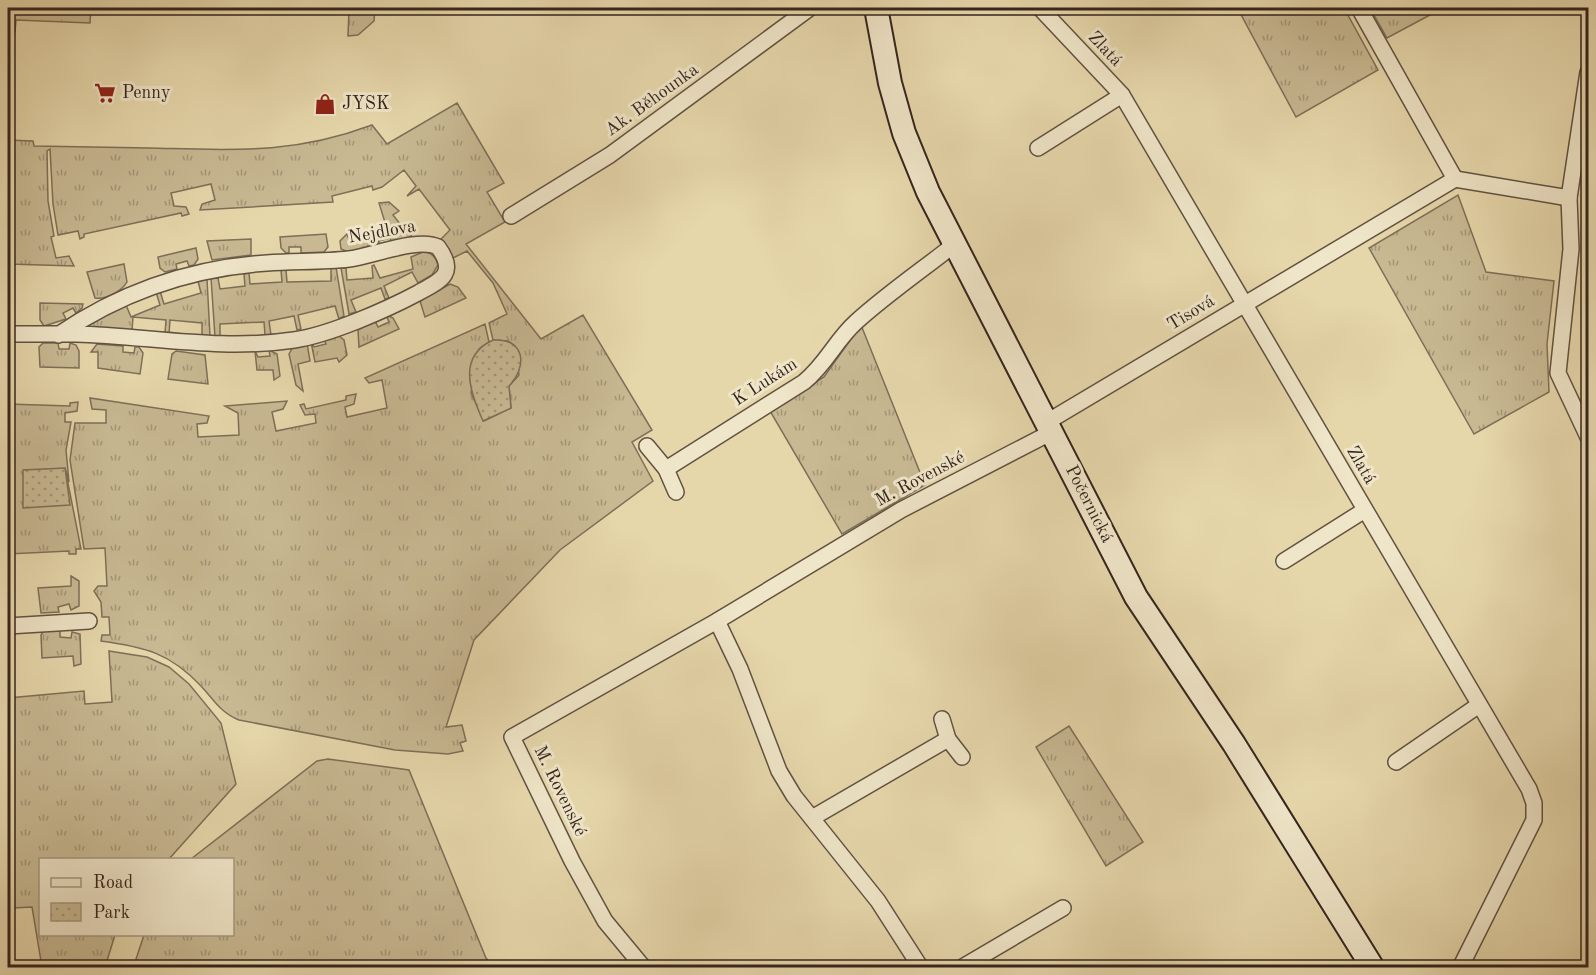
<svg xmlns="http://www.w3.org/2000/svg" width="1596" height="975" font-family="'Old Standard TT',serif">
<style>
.grass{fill:url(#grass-tufts);stroke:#7e6f58;stroke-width:1.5}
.park{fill:url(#park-dots);stroke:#7e6f58;stroke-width:1.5}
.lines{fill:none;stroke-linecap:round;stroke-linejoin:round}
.street-casing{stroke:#615241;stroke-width:18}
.secondary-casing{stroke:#35251e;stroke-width:26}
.street{stroke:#efe5c8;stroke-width:15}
.secondary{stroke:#efe5c8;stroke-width:22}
.labels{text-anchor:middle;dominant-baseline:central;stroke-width:6;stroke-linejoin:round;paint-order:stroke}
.street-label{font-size:18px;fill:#35251e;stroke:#efe5c8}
.poi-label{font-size:18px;fill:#35251e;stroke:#efe5c8;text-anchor:start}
</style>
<defs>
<pattern id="grass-tufts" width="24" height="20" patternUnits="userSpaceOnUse" patternTransform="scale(1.5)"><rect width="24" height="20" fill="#c8b993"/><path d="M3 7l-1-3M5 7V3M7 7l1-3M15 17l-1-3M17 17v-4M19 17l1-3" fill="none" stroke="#a39677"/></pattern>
<pattern id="park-dots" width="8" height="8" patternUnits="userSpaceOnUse" patternTransform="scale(1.5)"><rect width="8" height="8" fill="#c8b993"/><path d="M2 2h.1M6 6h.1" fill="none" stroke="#a39677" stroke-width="1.8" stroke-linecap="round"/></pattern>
</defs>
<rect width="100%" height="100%" fill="#e6d7ab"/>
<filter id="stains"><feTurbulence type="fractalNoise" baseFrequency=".00333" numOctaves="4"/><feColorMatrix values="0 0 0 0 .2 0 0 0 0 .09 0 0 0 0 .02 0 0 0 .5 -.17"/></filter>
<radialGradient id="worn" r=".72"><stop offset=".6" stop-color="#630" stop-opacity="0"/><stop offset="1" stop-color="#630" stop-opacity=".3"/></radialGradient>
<g class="grass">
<path d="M24,8h67l-1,15 -74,-3 -1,12 -6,1 -1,-21z"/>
<path d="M349,8h26l-1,13 -16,14 -10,1z"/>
<path d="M1240,8h104l34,62 -82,47 -58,-108z"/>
<path d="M1370,8h73l-56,30z"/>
<path d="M457,103l47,80 -17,9 18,30 -39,22 75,95 42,-24 69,115 -20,12 21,39 -93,69 -86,90 -28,87 16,-2 4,16 -6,2 3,8 -15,3 -53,-4 -156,-30c-18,-7 -25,-20 -38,-34 -31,-33 -56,-39 -100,-45l1,-6h8l-1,-18h-7l-1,-15 -7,-11 4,-5h9l-2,-38 -21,1 -14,-89 5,-37h31v-13l-14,-1 -2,-11 119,18 -2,7 -10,1 1,13 41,-2 -1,-22 -13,-7 62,-5 -4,8 -11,3 4,19 40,-8 -1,-9 -10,1 -5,-10 4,-1 2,5 40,-9v-4l10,-2 -2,10 -9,3 2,10 40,-9 -5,-28 -13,3 -4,-5 120,-54 4,18 -10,7 -8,44 13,28 27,-13 -2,-22 10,-11 -4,-29 -7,-5 -15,-1 -4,-17 18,-9 -14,-31 -26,-32 -14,7 -12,-19 9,-9 -31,-41 -12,7 9,-10 -12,-16 -22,17 -9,3 -1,-4 -40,10 1,6 -133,8 2,-6 13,-4 -4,-16 -40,9 3,13 12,1 3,7 -7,2 -1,-3 -97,21v3l-4,2 -2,-8 -20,4 -5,-31 -3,-55 -3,2 1,50 6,35 -3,1 5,21 13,-2 5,10 -66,-2v-124l25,1 1,5c38,1 77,1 115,2 83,2 143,7 223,-23l15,19z"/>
<path d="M1458,195l28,77 68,9 -7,63 2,48 -75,42 -105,-186z"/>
<path d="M389,202l10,9 -6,4 11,14 6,-4 2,9 -3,4 -17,6 -2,-6 -11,3v6l-4,-15 12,-3 -8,-26z"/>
<path d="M369,231l6,17 -27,4 -7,-3 -1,-8 7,-7 1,3z"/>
<path d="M326,234l2,13 -4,5 -23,1v-6h-12v6h-3l-5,-5 -1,-11z"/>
<path d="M251,239v16l-39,5 -5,-19z"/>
<path d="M196,248l2,11 -4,6 -5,1 -2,-5 -11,3 1,5 -12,3 -5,-4 -2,-11z"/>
<path d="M423,252c9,0 13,5 15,13l-6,10 -14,8 -6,-11 -28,14 5,12 -4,1 -4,-11 -30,12 5,12 -7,2 -8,-46h5l1,12 26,-2 -1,-12 2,-1 6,13 33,-9 -2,-12z"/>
<path d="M124,264l3,18c-5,9 -22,18 -32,16l-8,-26z"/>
<path d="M336,267l8,49 -5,3 -4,-13 -37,9 3,14 -4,1 -3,-14 -25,5 2,14h-6l-1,-13 -44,2v13h-5l-4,-59h7l2,11 25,-3 -1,-12 5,-1 1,11 32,-2 -1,-12h5l1,12 44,-1v-13z"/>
<path d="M207,279l3,57h-8v-13l-32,-3 -1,14 -4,-1 1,-13 -33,-3 -1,13 -45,-2 -1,-2 40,-21 5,12 29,-12 -4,-13 4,-1 4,13 37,-11 -3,-12z"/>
<path d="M450,284l8,3 8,11 -41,19 -5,-16z"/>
<path d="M40,303l43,1 -1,4 -6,5 -3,-5 -10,5 3,6 -22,7 -4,-6z"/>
<path d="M389,316l4,2 6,11 -40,18 -1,-17 17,-9 3,6 11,-5 -2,-5z"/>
<path d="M861,325l64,160 -83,49 -72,-123 54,-34z"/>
<path d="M339,336l5,4 3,15 -8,7 -2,-4 -22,4 -4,-20 3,5 12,-3 -2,-5z"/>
<path d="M43,343h15l1,6h10l1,-6 6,2 3,6v17l-39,-1 -1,-20z"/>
<path d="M307,343l3,18 -12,3 5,27 -7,-6 -7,-31 4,-7z"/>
<path d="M97,344l26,2v6l11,1 1,-6h4l4,6 -3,21 -42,-6v-16h-7z"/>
<path d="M269,350l8,4 3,22 -6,4 -1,-10h-16l-2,-19 3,6 12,-1z"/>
<path d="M176,351l29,4 3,29 -40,-5 4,-25z"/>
<path d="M78,402l-1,9 -12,2v9h6l-5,28 3,32 -4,-14 16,81h-5v5h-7v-3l-61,3v-150l62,2v-3z"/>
<path d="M71,576l8,5v25l-8,4 -2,-6 -11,3 1,5 -18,1 -3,-25 33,-2z"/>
<path d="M44,630h16v7l11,1 1,-6 8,2 1,30 -7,2 -1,-10 -31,2 -1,-23z"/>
<path d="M109,651l38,6 22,10 20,17 32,39 15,61 -67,75 -129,1v74l75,1 -10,32h-63l-10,-60 -19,1 -5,-44v-166l76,-7 1,13 27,-2z"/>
<path d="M1069,726l74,116 -37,24 -70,-119z"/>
<path d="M328,759l81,11 77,188 8,9h-358v-8l8,-24 88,-1v-74l-41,-1 126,-98z"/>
</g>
<g class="park">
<path d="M493,340c32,-2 35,26 16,46l2,22 -28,13c-12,-28 -27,-64 10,-81z"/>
<path d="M65,468l5,37 -47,3v-38z"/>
</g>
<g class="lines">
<defs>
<g id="street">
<path d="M1040,8l82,87 407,694 5,14v17l-74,148"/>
<path d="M1359,8l96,171"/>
<path d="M1038,148l84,-53"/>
<path d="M1569,198l2,51 -13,124 30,64"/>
<path d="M511,216l99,-61 200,-147"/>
<path d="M8,334c22,0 45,0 68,0 73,2 145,17 218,6 35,-5 92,-30 124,-47 22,-12 40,-19 20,-46 -19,-10 -66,9 -89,12 -27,3 -55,2 -82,4 -76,5 -146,29 -209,72"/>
<path d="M1047,422l408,-243 114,19 19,-126"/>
<path d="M647,446l19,23 10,23"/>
<path d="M666,469l138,-87c23,-19 31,-41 52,-60 31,-28 66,-52 99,-78"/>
<path d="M1284,561l81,-51"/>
<path d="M717,621l23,48 39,102 15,25 84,105 43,67"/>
<path d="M8,626l81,-5"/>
<path d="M942,719l6,20 14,18"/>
<path d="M1396,762l83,-57"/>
<path d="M812,818l136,-79"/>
<path d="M644,968l-39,-47 -33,-60 -60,-124 205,-116 184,-111 151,-78"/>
<path d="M961,968l102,-60"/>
</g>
<path id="secondary" d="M876,8l14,75 14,50 24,59 208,405 98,147 139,224"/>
</defs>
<use href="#street" class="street-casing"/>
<use href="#secondary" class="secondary-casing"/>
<use href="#street" class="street"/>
<use href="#secondary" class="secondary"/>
</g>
<defs>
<symbol id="supermarket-bare" viewBox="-9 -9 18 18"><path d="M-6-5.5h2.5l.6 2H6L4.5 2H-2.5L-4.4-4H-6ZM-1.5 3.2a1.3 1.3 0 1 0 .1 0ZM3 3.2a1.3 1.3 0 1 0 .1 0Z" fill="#8f2418" stroke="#efe5c8" stroke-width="2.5" paint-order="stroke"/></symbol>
<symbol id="shop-bare" viewBox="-9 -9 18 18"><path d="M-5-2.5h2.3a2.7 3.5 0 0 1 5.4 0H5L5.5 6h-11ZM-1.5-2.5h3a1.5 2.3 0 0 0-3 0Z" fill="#8f2418" stroke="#efe5c8" stroke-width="2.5" paint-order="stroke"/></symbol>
</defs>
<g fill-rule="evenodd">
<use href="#supermarket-bare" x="90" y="78" width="30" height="30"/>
<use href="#shop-bare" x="310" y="89" width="30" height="30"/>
</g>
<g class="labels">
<g class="street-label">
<text transform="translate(1105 49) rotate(47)">Zlatá</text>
<text transform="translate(652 100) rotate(-36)">Ak. Běhounka</text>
<text transform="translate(382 232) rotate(-10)">Nejdlova</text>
<text transform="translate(1191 313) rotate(-31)">Tisová</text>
<text transform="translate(765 382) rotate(-33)">K Lukám</text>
<text transform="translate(1361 465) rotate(60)">Zlatá</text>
<text transform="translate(920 479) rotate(-28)">M. Rovenské</text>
<text transform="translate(1089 504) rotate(63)">Počernická</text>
<text transform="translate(560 791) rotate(64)">M. Rovenské</text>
</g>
<g class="poi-label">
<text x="122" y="93">Penny</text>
<text x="342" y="104">JYSK</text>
</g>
</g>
<rect width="1596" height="975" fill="none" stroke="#e6d7ab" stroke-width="30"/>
<rect x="9" y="9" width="1578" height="957" fill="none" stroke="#35251e" stroke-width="3"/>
<rect x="15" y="15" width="1566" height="945" fill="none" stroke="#35251e" stroke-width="1.5"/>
<rect x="39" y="858" width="195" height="78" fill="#efe5c8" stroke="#a59884" stroke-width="1.5"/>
<rect x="51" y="878" width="30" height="9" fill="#efe5c8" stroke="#a59884" stroke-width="1.5"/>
<text x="93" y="888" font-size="18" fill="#35251e">Road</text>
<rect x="51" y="903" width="30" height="18" fill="url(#park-dots)" stroke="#a59884" stroke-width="1.5"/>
<text x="93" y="918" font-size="18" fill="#35251e">Park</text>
<rect width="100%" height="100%" filter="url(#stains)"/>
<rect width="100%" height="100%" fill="url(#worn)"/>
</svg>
